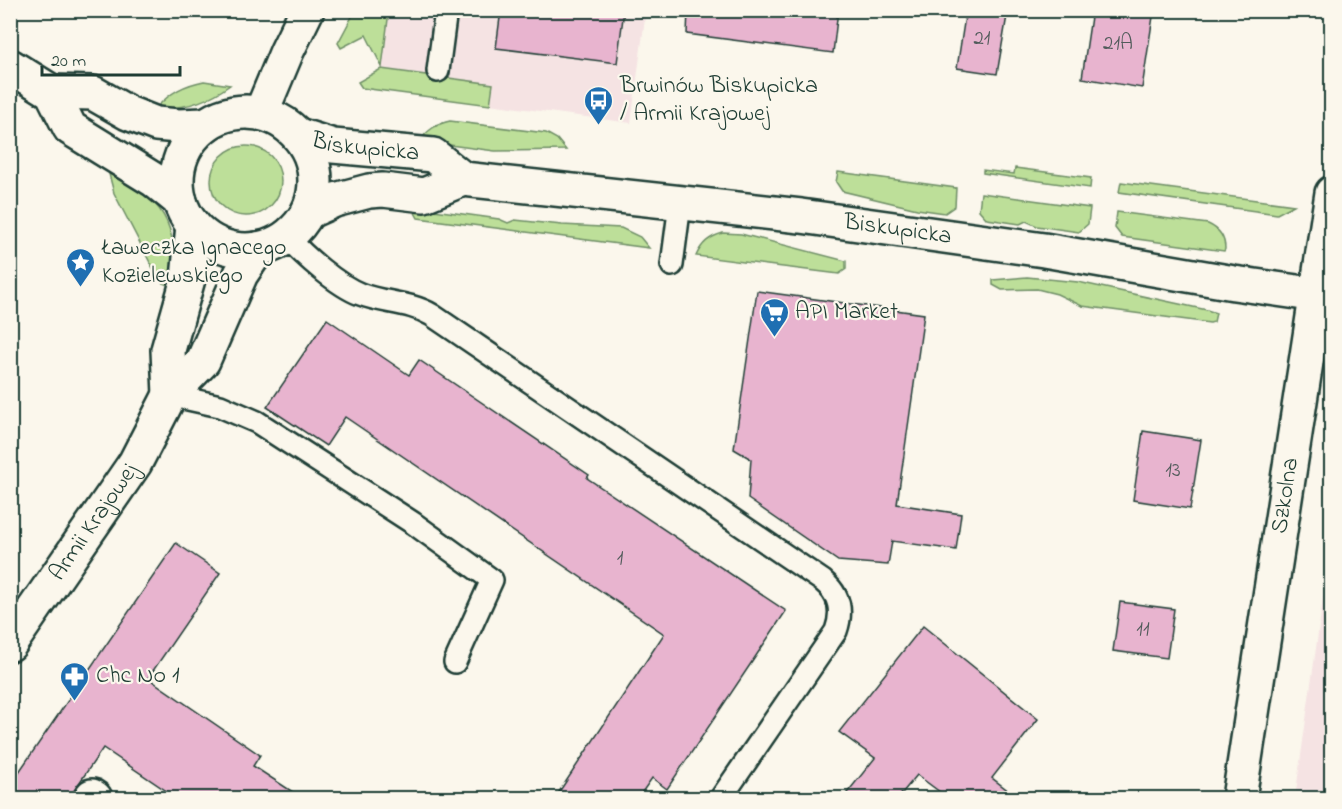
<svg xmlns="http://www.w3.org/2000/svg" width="1342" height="809" font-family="'Indie Flower',sans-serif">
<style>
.built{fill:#f5e3e3}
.green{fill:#bddf99;stroke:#6e8e66;stroke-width:1.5}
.building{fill:#e8b4cf;stroke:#1f3d34;stroke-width:1.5}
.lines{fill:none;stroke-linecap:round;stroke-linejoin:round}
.lane-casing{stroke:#1f3d34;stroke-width:26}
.street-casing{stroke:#1f3d34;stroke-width:38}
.secondary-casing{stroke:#1f3d34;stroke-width:38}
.lane{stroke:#fbf7ec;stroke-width:21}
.street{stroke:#fbf7ec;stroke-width:33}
.secondary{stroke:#fbf7ec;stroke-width:33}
.labels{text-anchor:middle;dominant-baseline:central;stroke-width:4.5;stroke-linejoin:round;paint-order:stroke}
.number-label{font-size:21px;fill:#515b5b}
.poi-label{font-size:24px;fill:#1f3d34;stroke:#fbf7ec;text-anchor:start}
.street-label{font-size:24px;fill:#1f3d34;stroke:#fbf7ec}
</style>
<rect width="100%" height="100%" fill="#fbf7ec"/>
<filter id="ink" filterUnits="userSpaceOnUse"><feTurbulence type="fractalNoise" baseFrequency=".0167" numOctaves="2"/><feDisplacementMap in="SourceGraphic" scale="12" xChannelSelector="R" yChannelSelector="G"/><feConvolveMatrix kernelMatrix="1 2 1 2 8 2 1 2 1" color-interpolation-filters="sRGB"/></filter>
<g filter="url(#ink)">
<g class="built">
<path d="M386,11h260l-15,112 -240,-32 -11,-22z"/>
<path d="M1331,541v257h-36z"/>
</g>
<g class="green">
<path d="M355,11h34l-7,56 -16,-32 -25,13 -3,-5z"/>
<path d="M381,69l112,15 -3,21 -128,-17 -4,-6z"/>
<path d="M204,81l26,4c-22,16 -46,25 -73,22 14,-15 27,-22 47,-26z"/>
<path d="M450,121l96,12 11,6 9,11 -71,1 -76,-10c9,-11 17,-17 31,-20z"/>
<circle cx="246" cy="181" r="35"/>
<path d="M111,168c50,34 70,53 60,118l-8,-3 -7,-9 -42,-81 -5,-19z"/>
<path d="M1015,168l76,10 -1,10 -107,-15v-3l31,4z"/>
<path d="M838,172l118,16 -1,18 -10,7 -28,-4 -75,-18 -6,-9z"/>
<path d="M1121,182l173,23 -17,9 -158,-22z"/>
<path d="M981,193l109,15 -2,16 -9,8 -42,-6 -11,-5 -6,3 -33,-5 -8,-9z"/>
<path d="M412,207l87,12 9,4 7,-3 47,5 59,3 19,9 9,11 -231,-30z"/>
<path d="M1117,212l91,12c11,5 17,13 17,25l-1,2 -102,-14 -7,-9z"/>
<path d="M723,233l18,1 105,27v8l-7,5 -143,-18c6,-13 13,-19 27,-23z"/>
<path d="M1027,277l51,5 129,28 9,3 -2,9 -4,1 -128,-17 -25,-12 -20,-5 -35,1 -9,-5v-5z"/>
</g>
<g class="building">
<path d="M501,10h123l-7,53 -121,-15z"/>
<path d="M688,10h150l-5,43 -146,-19z"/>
<path d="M966,10h42l-11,64 -40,-6z"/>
<path d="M1092,10h62l-12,78 -60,-10z"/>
<path d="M757,291l167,23 -27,190 64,10 -5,36 -64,-9 -4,24 -50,-4 -90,-62 3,-40 -17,-10z"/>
<path d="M327,319l82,56 10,-15 170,115 -2,3 199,133 -119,178 -15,-11 -14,20h-83l109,-164 -319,-217 -19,29 -59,-39z"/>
<path d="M1143,431l58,9 -11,69 -57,-9z"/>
<path d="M176,543l44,30 -72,105 112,77 -7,11 49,32h-125l-74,-50 -34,50h-59v-13z"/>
<path d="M1120,602l54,7 -7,49 -54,-7z"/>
<path d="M923,626l115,93 -46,59 26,20h-70l-31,-23 -19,23h-55l32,-40 -36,-26z"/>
</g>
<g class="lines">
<defs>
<g id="lane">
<path d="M438,71l8,-61"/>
<path d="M287,237c17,19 50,48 73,57 23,9 50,8 72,21l391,266c17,14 20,30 13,50l-115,167"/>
<path d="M672,265l8,-61"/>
<path d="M170,395l50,11 37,16 156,101 79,57 -37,82"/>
</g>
<g id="street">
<path d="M170,395l-2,-45 20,-71 5,-54"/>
<path id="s1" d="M10,644l125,-181 35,-68 33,-34 38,-87 17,-25"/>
<path d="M92,796l3,2"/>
<path id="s2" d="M1239,798l93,-605"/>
</g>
<g id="secondary">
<path d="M10,66l42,26 18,36 84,52 26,21"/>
<path d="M52,92l41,1 35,20 28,11 22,2 27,-1"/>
<circle cx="246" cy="181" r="69"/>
<path d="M261,113l26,-62 20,-41"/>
<path id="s3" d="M298,135l35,11 100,9 30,24"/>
<path id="s4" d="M308,212l27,-12 34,-9 14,-1 41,5 39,-16 338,37 243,34 190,33 98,14"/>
</g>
</defs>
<use href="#lane" class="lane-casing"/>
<use href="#street" class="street-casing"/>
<use href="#secondary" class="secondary-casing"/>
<use href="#lane" class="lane"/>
<use href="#street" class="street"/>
<use href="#secondary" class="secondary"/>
</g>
</g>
<defs>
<symbol id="bus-pin" viewBox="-11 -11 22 30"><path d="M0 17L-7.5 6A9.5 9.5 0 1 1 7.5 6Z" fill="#1f6fb2" stroke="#fbf7ec"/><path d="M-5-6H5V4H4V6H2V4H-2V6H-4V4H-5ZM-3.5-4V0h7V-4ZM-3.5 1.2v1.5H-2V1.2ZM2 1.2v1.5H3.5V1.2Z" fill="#fff"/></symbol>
<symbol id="sight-pin" viewBox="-11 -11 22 30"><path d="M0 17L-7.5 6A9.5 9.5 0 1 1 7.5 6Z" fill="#1f6fb2" stroke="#fbf7ec"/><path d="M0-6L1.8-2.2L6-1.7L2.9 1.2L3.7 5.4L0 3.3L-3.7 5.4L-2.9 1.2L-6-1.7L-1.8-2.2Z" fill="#fff"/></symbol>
<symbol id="supermarket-pin" viewBox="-11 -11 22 30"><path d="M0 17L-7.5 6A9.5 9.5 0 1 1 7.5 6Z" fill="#1f6fb2" stroke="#fbf7ec"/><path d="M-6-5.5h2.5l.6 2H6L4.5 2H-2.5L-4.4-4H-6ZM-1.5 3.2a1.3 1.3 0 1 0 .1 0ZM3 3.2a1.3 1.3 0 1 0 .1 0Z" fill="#fff"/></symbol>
<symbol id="pharmacy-pin" viewBox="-11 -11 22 30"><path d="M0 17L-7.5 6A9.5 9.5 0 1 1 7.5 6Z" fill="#1f6fb2" stroke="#fbf7ec"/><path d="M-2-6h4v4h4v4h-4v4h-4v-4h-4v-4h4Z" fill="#fff"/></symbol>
</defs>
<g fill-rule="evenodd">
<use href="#bus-pin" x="582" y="84" width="33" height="45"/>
<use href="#sight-pin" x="64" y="246" width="33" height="45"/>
<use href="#supermarket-pin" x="758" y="296" width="33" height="45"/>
<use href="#pharmacy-pin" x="58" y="660" width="33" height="45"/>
</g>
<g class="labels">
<g class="number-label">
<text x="982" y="39">21</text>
<text x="1118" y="44">21A</text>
<text x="1173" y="471">13</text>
<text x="620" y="559">1</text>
<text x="1143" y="630">11</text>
</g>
<g class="poi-label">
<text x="620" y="86">Brwinów Biskupicka<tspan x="620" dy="28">/ Armii Krajowej</tspan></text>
<text x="102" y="248">Ławeczka Ignacego<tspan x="102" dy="28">Kozielewskiego</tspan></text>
<text x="795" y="312">API Market</text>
<text x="96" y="676">Chc No 1</text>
</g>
<g class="street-label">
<text stroke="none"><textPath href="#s3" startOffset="69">Biskupicka</textPath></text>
<text stroke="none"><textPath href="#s4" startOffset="600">Biskupicka</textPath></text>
<text stroke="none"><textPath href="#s2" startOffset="306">Szkolna</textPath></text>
<text stroke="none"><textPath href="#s1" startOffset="148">Armii Krajowej</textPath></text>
</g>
</g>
<rect width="1342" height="809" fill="none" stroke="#fbf7ec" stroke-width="36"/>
<rect x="18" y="18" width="1306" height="773" fill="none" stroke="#1f3d34" stroke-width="2" filter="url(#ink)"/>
<path d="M42 66v9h138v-9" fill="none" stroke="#1f3d34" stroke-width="3"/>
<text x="51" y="66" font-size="18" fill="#1f3d34" stroke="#fbf7ec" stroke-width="4.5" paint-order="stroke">20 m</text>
</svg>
